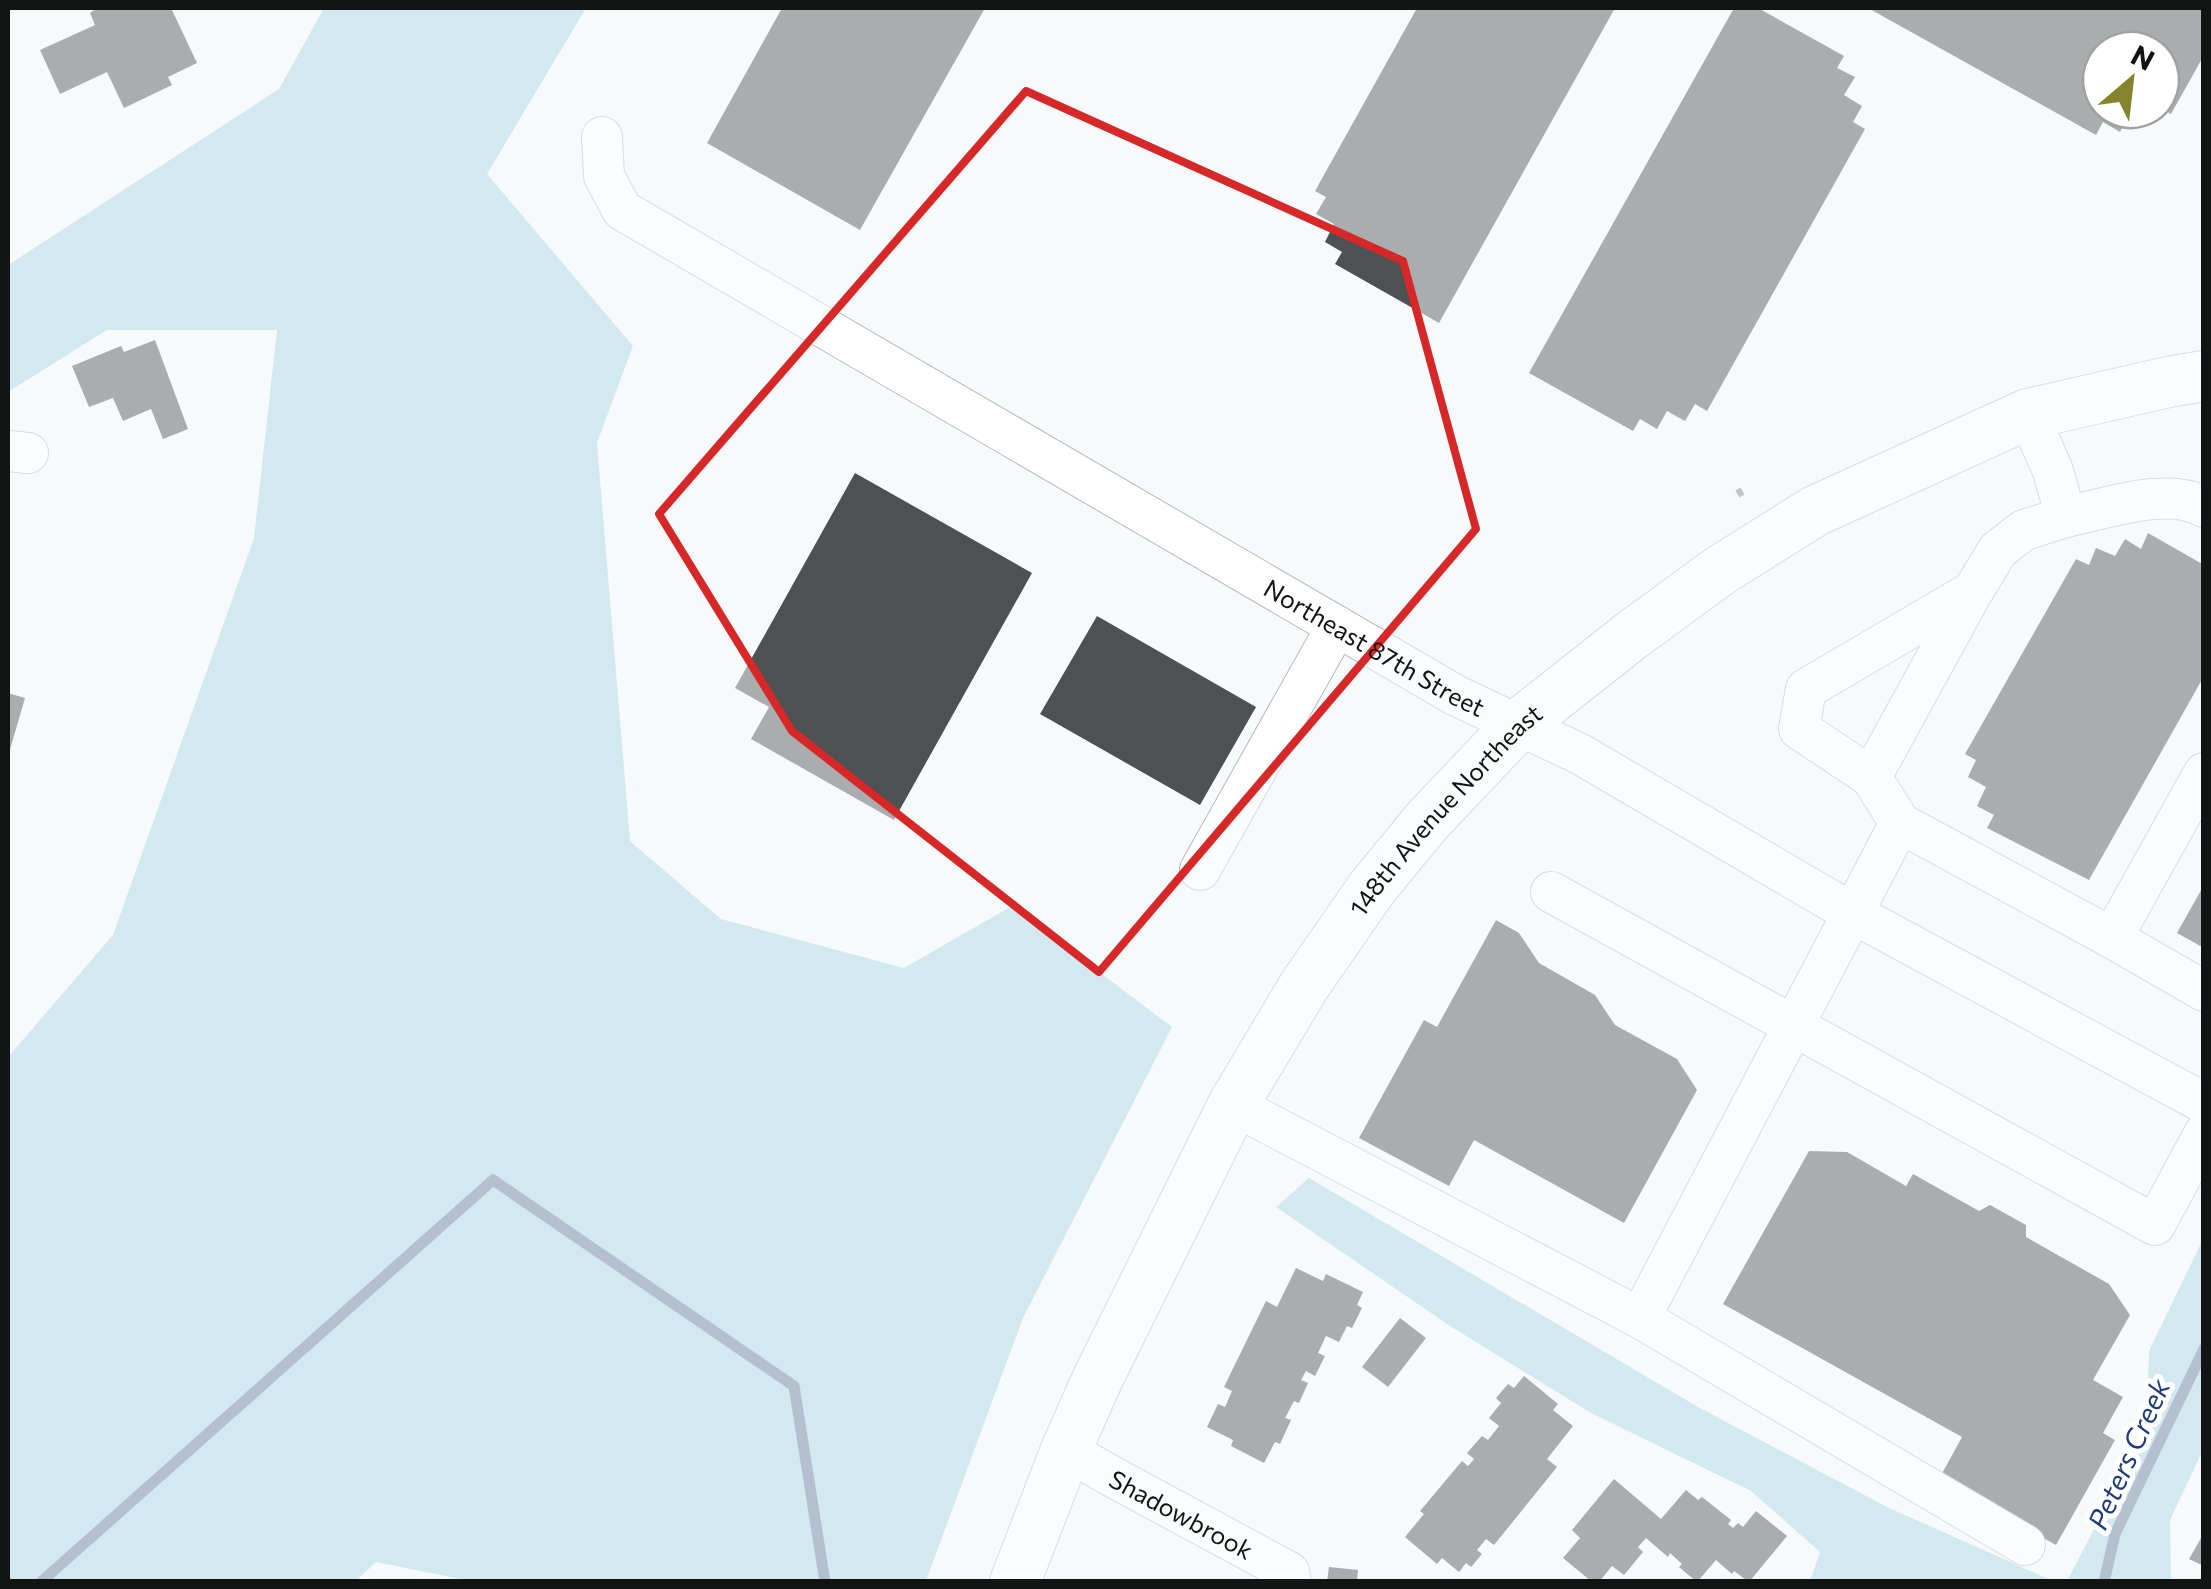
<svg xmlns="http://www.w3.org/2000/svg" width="2211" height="1589" font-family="Commissioner,sans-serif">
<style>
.green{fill:#a8d5e3}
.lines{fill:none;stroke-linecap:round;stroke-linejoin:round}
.stream{stroke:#65789c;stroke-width:11}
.building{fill:#4e5151}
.minor-casing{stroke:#b7babb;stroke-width:42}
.major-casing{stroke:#b7babb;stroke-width:52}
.path{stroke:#818484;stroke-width:6;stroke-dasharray:8 8;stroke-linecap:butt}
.minor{stroke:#fff;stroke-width:40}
.major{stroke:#fff;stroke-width:50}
.marked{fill:none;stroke:#d62828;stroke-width:8;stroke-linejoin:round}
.labels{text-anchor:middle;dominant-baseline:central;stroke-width:10;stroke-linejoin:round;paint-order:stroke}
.street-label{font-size:25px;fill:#121313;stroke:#fff}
.water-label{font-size:28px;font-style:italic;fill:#1f3b7a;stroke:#fff}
</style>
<rect width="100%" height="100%" fill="#f6fafb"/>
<g class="green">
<path d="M324,8h262l-99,166 146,172 -36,97 33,398 91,78 183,49 108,-62 160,121 -149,291 -97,263 -451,1 -99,-20 -20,19h-348v-524l105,-122 141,-397 23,-208h-170l-99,62v-127l271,-176z"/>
<path d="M1309,1178l389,229 189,100 166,74h-243l10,-29 -69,-61 -160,-78 -141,-87 -174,-119z"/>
<path d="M2203,1239v211l-33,70 1,61h-104l79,-151 3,-79z"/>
</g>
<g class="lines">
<g class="stream">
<path d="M41,1582l452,-402 301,206 31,196"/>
<path d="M2104,1582l11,-48 89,-185"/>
</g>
</g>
<g class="building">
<path d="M97,8h74l26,55 -29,14 4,8 -48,23 -17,-36 -47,22 -20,-44 55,-25 -5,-12z"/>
<path d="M782,8h203l-125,222 -153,-87z"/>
<path d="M1417,8h198l-176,315 -104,-59 7,-12 -17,-10 9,-18 -18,-10 10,-17 -11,-6z"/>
<path d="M1734,8h24l86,48 -7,12 18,9 -11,18 18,11 -9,16 12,7 -158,282 -12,-7 -10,17 -18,-10 -10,18 -17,-10 -7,12 -104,-58z"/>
<path d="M1868,8h336v47l-33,59 -10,-6v-58h-60v60h54l-8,14 -17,-10 -10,18 -17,-10 -7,13z"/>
<path d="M155,340l33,89 -25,10 -12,-30 -28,12 -10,-23 -24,9 -17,-41 49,-20 3,6z"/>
<path d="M855,473l177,100 -138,247 -143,-81 18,-32 -34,-19z"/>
<path d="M2148,533l56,32v111l-115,204 -102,-52 7,-13 -17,-9 9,-19 -18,-10 8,-17 -11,-6 111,-195 13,6 7,-17 19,8 10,-17 16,10z"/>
<path d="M1097,616l159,91 -56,98 -160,-91z"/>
<path d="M8,693l17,5 -16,55h-1z"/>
<path d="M2204,885v63l-27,-15z"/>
<path d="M1496,920l23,13 20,30 56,32 20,30 62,34 20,31 -73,133 -150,-83 -25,46 -90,-48 65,-118 13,7z"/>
<path d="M1809,1151l38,1 59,34 7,-12 66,37 11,-6 36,20v12l83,47 21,31 -37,65 30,17 -20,36 12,7 -59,105 -117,-66 23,-42 -239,-133z"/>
<path d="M1296,1268l27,13 3,-7 37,18 -6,13 5,3 -10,20 -5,-2 -8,16 -13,-6 -8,17 7,3 -10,20 -9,-5 -5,9 7,3 -9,20 -5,-2 -9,17 6,2 -11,24 -5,-2 -11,21 -33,-17 2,-6 -26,-13 11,-23 7,3 7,-16 -8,-4 42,-86 11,6z"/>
<path d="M1400,1318l26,20 -38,49 -26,-20z"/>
<path d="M1524,1376l34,28 -5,6 20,16 -26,33 10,8 -63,78 -8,-6 -9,11 5,4 -11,13 -5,-4 -7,9 -17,-14 -5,6 -32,-27 19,-23 -4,-3 42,-50 6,5 6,-7 -7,-6 15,-17 6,4 11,-14 -10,-8 12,-15 -5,-5 12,-14 6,4z"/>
<path d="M1614,1479l47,40 25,-29 12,10 4,-3 29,23 -3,4 5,4 5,-5 5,4 13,-16 31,25 -38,46 -15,-11 -2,3 -16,-14 -19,22 -18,-15 3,-3 -12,-11 -2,4 -22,-19 -8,9 5,5 -19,23 -12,-9 -13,16h-7l-29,-24 17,-20 -8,-8z"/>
<path d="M2204,1533v33l-15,-7z"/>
<path d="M1329,1567l29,3 -1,12h-30z"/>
</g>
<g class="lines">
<defs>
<g id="minor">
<path id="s1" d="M602,137l2,39 18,34 833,485 125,59 272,159 352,190"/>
<path d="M8,451l20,2"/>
<path d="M2066,517c38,-8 103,-31 138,-10"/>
<path d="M1871,777l102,-186"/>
<path d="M1900,823l212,115 92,53"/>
<path d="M1200,870l137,-244"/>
<path d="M1551,892l604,333 49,-91"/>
<path d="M2112,938l92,-165"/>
<path d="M1233,1105l407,213 385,227"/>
<path d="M1640,1318l260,-495 -29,-46 -72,-48 7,-40 167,-98 25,-41 26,-20 42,-13 -13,-46 -25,-57"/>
<path id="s2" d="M1066,1450l47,27 176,95 2,10"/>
</g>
<g id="major">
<path id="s3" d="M1015,1582l51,-132 31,-70 136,-275 71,-119 68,-98 55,-67 91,-96 114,-90 89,-65 94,-59 213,-97 145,-33 31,-5"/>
</g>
</defs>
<use href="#minor" class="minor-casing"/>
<use href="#major" class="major-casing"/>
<path class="path" d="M1738,489l5,9"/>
<use href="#minor" class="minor"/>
<use href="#major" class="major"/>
</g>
<path d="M0 0H2211V1589H0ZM1026,91l377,170 73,268 -377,443 -307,-241 -133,-217z" fill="#f6fafb" fill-opacity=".55" fill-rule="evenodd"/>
<path class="marked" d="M1026,91l377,170 73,268 -377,443 -307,-241 -133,-217z"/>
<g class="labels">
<g class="street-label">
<text stroke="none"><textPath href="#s1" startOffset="948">Northeast 87th Street</textPath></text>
<text stroke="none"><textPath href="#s3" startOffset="890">148th Avenue Northeast</textPath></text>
<text stroke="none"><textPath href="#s2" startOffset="132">Shadowbrook</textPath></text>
</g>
<g class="water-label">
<text transform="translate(2128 1454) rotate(-66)">Peters Creek</text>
</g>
</g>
<rect width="2211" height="1589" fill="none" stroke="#121313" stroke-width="20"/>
<g transform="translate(2131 80) rotate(28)"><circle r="48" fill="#ffffff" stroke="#a0a1a1" stroke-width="2.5"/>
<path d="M0-8L18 38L0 25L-18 38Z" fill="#85832c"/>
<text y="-15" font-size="28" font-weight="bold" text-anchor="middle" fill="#121313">N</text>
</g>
</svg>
